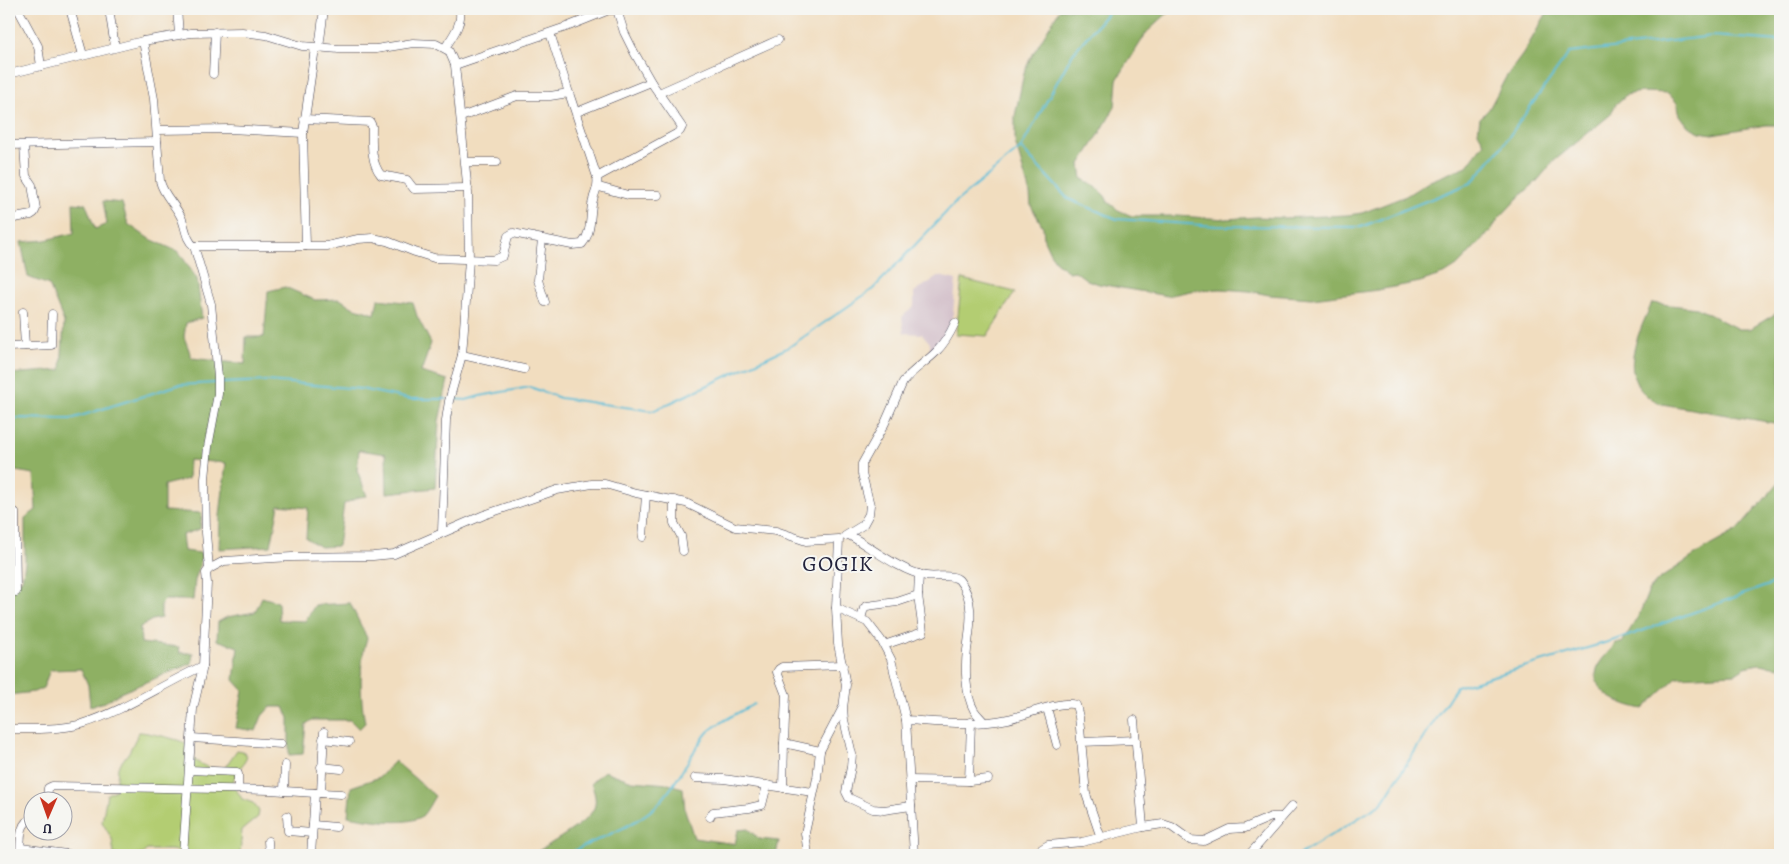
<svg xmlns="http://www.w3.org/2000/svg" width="1789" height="864" font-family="Alegreya,serif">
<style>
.industrial{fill:#d1bdc8}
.green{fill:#b3cd72;stroke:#6a7856}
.forest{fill:#8eb064;stroke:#586950}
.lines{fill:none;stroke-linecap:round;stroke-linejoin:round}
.stream{stroke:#57bbd5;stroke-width:2}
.minor-casing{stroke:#413e4f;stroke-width:9}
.minor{stroke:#fff;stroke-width:8}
.labels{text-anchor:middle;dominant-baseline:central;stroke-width:4;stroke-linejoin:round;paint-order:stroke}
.quarter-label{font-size:22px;letter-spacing:1px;fill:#22223b;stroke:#f6f6f2}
</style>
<rect width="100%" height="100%" fill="#f6f6f2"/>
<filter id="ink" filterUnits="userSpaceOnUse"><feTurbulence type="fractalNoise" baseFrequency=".02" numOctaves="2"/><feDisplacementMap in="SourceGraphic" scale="10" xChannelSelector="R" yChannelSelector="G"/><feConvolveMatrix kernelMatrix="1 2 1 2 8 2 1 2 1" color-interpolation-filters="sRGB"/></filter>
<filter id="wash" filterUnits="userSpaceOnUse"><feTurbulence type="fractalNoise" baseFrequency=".0096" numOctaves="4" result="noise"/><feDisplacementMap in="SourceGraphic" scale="20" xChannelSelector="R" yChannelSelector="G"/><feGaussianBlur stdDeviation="1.12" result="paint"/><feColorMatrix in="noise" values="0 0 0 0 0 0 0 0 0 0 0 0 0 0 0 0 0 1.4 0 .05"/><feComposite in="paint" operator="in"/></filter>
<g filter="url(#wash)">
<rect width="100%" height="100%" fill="#f1ddbf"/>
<path class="industrial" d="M939,276l17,4 -3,33 -7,25 -14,15 -2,-1v-9l-8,-9 -18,-1 -2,-16 12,-11v-14z"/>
<g class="green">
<path d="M962,279l53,13 -28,44 -31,-2z"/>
<path d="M139,732c7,0 39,7 46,11 3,19 21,25 38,27l14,-20 6,1 4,5c-2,10 -16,17 -13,29 2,5 6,10 8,14l11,4 6,8 -1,6 -16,13 -2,25h-53l-1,-3 -16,-2h-23l-6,5h-27l-2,-16 -10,-17 5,-28 9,-4 2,-23 11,-15z"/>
</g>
<g class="forest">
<path d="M1060,9h112l-25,23 -30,48 -2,27 -15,26 -20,31 2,15 13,7 10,10 3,6 10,8 14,6h45l49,3 31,-2 26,1 65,-3 14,-2 44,-17 24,-15 37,-15 17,-23 -6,-11 2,-14 9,-9 17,-32 17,-23 26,-45h231v116h-14l-54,9 -12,-2 -12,-6 -8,-11 -3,-12 -9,-10 -27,-1 -15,3 -10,9 -6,11 -56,46 -17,20 -19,17 -19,20 -7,11 -35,37 -11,7 -26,9 -42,8 -66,8 -43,-3 -20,-4 -28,-2 -26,1 -28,6 -68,-12 -12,-4 -12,-9 -6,1 -11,-8 -8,-11 -6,-13 -1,-13 -12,-21 -1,-12 -15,-52v-26l9,-43 6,-14z"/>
<path d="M103,201l19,2 6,21 20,14 31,14 18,27 5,39 -16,5 -2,14 8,21 53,6 1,-27h18l4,-46 17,-4 30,13 25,-1 12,8 23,7 3,-15 35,4 4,13 14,27 -10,29 27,8 -9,41 -4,67 -48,5 -1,-39 -27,-4 -2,20 10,26 -8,1 -15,7 -6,42 -18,1 -14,-9 2,-30 -29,-3 -8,41 -52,3 1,-33 6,-53 -37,-3 -1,19 -24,6v26l38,2 -2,16 -18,6 2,16 17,2v8l-6,19 -2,20h-28l-4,4v14l-9,2 -12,7 1,16 38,4 1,6h13l-1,10 -72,30 -15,9 -15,4 -2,-21 -7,-16 -31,1 -7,18 -9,4 -25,3v-109l13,-6 3,-17v-45l11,-8 -2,-36 -25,-4v-96l52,-4 3,-48 -15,-37 -21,-8 -7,-35 24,-2 29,-7 -1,-30 13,1 9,25 12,-5z"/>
<path d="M1652,303l45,5 41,21h12l30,-18v113l-118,-20c-49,-19 -26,-66 -10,-101z"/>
<path d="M1780,481v186l-21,-3 -14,3 -11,7 -57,3 -34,32c-21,-4 -58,-17 -44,-45 4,-7 12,-14 17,-21h6l17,-28 10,-25 9,-10 46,-31 34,-19z"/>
<path d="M262,597l16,5 1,18 26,1 10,-16 35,-2 17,35c-8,23 -7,60 -2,85l-6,6 -9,-9h-38l-6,4 -3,30 -14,1v-37l-5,-11h-14l-8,9 -6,15 -20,-3 7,-38 -9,-10 4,-33 -21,-7 1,-18 9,-5 28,-5z"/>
<path d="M395,761l40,35c-4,6 -8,15 -13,20 -15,11 -57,3 -74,0l3,-29 29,-10z"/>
<path d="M604,771l28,10 36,3 15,4 2,22 9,28 41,6 3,-14 10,-1 11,10 20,2 -3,14h-244c15,-10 53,-30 61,-45 5,-8 1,-19 -2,-27z"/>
</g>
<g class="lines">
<g class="stream">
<path d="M1021,148l47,51 49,20 100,7 144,1 110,-44 29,-34 69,-96 144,-17 67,5"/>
<path d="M221,383l46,-2 94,8 48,10h38"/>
<path d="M452,399l14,1 14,-4 50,-9 30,11 93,13 136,-64 84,-58 84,-88 64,-53 52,-95 38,-44"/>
<path d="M9,418l62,1 107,-34 38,-2"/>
<path d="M567,855c27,-16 56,-23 82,-43 26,-20 38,-55 59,-80 9,-9 34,-21 46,-28"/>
<path d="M1299,855l82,-51 75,-117 172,-51 152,-55"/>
</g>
</g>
</g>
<g filter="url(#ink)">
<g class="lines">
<defs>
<g id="minor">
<path d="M18,9l20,37 3,20"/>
<path d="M70,9l13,46"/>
<path d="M109,9l6,38"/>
<path d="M177,9l2,25"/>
<path d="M550,33l19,60"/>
<path d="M143,41l11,58 6,82c3,14 15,23 21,36 5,10 4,22 13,29h133l31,-7 15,-1 14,3 28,11 19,6 60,2 9,-4 5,-20 5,-3 59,12 10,-1c11,-13 7,-29 11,-44 2,-10 6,-11 4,-23l-28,-84 -19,3h-33l-56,21"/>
<path d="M319,48l5,-39"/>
<path d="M445,48c7,-11 19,-26 14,-39"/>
<path d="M455,65l114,-39 40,-16h8l7,22 10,20 17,30 31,45 -2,4 -4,3 -79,43"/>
<path d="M9,74l134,-33 48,-8 51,-1 24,3 36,11 37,3h37l37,-6 23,1 13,7 6,14 13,128 1,67 -7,95 -13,46 -3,19 -4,112"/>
<path d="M213,74l2,-42"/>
<path d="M659,93l119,-53"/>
<path d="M577,112l74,-30"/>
<path d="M304,119l66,3 2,4c0,15 -2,36 9,49l26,5 7,9 54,-1"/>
<path d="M157,130l73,-1 73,4"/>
<path d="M9,145l148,-3"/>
<path d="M466,162h31"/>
<path d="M599,187l29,8h30"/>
<path d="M9,219l22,-4 3,-2 2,-4 -4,-24 -6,-9 -2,-31"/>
<path d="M542,239l-4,41 7,22"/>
<path d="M194,246l17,58 7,73v17l-10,53 -3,32 1,54 3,36"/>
<path d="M306,246l-3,-113 12,-85"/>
<path d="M23,312l2,34"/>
<path d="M9,347l42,-2 1,-31"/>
<path d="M462,355l62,14"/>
<path d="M674,500v23l7,13 2,15"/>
<path d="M9,509l6,3 1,80"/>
<path d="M849,535c23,13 51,36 77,41 10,2 26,-3 33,4 17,20 11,48 8,70 -2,18 -2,44 7,60 3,5 7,8 10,12"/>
<path d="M845,536l18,-11 6,-11 1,-9 -8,-31v-10l23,-41 18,-41c9,-12 22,-19 33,-30 9,-9 14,-18 19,-29"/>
<path d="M643,537l3,-42"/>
<path d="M836,608l2,36 8,41 -3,23 1,12 8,34 -1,13 -5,25 3,6 24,11 11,1 27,-4"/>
<path d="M861,619l3,-11 3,-2 30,-4 21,-7 1,-21"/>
<path d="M884,645l39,-13 -5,-37"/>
<path d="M1047,708l10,37"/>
<path d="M906,720c33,2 70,6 102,-1 15,-3 55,-20 68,-14l3,12 7,77 15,44"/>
<path d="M1134,720l9,107"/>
<path d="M9,729c23,0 50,1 73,-5 42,-13 81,-40 121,-58l4,-83 -1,-10 3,-4 15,-8 68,-4 81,-1 21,-2 90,-39 73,-25 35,-6h13l31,9 50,10 49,24 41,4 30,10 33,-2 -3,69 31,14 14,18 10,19 15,61 8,135"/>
<path d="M192,738l89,6"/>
<path d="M323,739l26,3"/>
<path d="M1081,742l55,-2"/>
<path d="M820,751l-36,-8 2,-48 -9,-23 2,-3 3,-2 61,-2"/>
<path d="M321,767l20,2"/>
<path d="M190,770l47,2 1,2v15"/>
<path d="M695,778l29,1 89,13"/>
<path d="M909,780l60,1 2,-59"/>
<path d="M969,781l19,-2"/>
<path d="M783,788l1,-45"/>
<path d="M284,791l1,-26"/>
<path d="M315,793h6l3,-61"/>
<path d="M321,793l20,1"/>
<path d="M47,802l1,-14 4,-2 218,4 45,3 -4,62"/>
<path d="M287,816l1,15 24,2"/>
<path d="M710,817l3,-5 36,-4 13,-3 5,-20"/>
<path d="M313,825l23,2"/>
<path d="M268,841l1,14"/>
<path d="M21,848l53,7"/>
<path d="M20,855c1,-12 -2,-33 12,-36"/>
<path d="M183,855l10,-146 10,-43"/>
<path d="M808,855l-3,-22 12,-55 3,-27 22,-42"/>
<path d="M1039,855l1,-5 8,-5 34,-3 61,-15 20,-3 9,3 18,13 14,1 25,-12 16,-1 26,-11h10"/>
<path d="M1249,855l43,-49"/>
</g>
</defs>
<use href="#minor" class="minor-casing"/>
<use href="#minor" class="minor"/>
</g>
</g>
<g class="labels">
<g class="quarter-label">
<text x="838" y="564">GOGIK</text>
</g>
</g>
<rect width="1789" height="864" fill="none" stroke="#f6f6f2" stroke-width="30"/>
<g transform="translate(48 816) rotate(182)"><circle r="24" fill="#f6f6f2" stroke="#a1a1a9"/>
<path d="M0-4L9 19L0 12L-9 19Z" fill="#c8321e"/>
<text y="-8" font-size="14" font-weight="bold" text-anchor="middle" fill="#22223b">U</text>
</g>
</svg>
